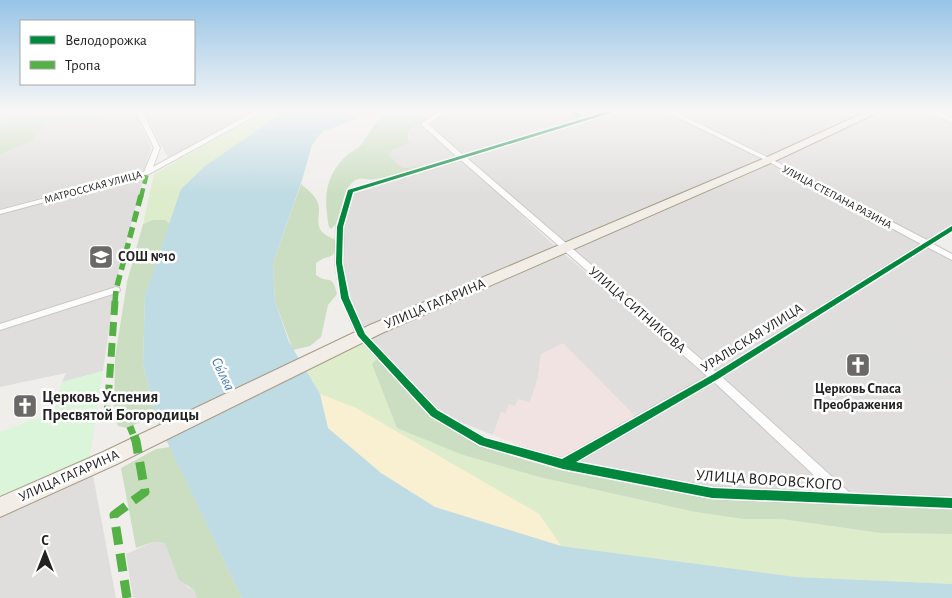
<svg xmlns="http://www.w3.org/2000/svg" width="952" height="598" font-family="'Alegreya Sans',sans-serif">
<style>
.residential{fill:#dfdedc}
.commercial{fill:#f1e3e1}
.religious{fill:#dededc}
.grass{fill:#ddeccb}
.forest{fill:#cbdec1}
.sand{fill:#f8f0d0}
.park{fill:#daf5da}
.water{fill:#bfdbe3}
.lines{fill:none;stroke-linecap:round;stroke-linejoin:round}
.street-casing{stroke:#c9c8c7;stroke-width:2}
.primary-casing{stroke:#a79c86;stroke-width:2}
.street{fill:#fdfcfc;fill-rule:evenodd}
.primary{fill:#f3ede7;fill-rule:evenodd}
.quiet-far3{stroke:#55b145;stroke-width:4.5;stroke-dasharray:9 4.5;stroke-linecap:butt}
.quiet-far2{stroke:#55b145;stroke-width:5.5;stroke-dasharray:11 5.5;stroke-linecap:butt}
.quiet-far1{stroke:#55b145;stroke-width:7;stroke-dasharray:14 7;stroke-linecap:butt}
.quiet{stroke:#55b145;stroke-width:9;stroke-dasharray:18 9;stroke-linecap:butt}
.cycleway-casing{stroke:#fff;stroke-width:3}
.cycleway{fill:#00873e;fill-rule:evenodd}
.labels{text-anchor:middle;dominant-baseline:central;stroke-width:5;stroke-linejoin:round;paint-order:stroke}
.far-street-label{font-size:11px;fill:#222;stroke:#fff}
.poi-label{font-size:14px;font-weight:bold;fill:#222;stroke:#fff;text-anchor:start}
.street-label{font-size:14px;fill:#222;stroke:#fff}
.water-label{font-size:15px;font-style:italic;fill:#4a7aab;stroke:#fff}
.near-poi-label{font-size:16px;font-weight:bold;fill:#222;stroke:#fff;text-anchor:start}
.near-street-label{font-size:16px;fill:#222;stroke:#fff}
</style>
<rect width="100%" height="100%" fill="#f0eeeb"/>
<g class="residential">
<path d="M0,111h135l16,37 -7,22 -144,39z"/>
<path d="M143,111h116l-90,49z"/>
<path d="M445,111h127l14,9 -125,37 -36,-33z"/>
<path d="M618,111h48l95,48 -196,85 -101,-86z"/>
<path d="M670,111h201l-105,47z"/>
<path d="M880,111h47l25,10v104l-26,18 -155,-82z"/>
<path d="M421,123l37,34 -35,10 1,-2h-6l-10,4 -9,-2 -10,-12 2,-4 19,-11 -2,-8z"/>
<path d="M460,158l96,89 -192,82 -17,-32 -6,-35 1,-35 9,-36z"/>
<path d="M769,162l154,82 -208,129 -142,-125z"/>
<path d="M144,175l-30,114 -114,36v-111z"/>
<path d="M928,246l24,13v239l-104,-5 -128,-115z"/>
<path d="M563,253l148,123 -74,42 -96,-64 -3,24 -8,24 -15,4 -9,8 -5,-1 -8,22 -58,-23 -66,-75z"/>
<path d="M114,294l-11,77 -41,11 4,-9 -66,14v-57z"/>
<path d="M715,379l125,116 -125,-6 -146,-25z"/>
<path d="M92,470l24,128h-116v-88z"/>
<path d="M153,542l12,1 22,44 7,3 3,8h-64l-7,-44z"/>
</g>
<path class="commercial" d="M563,343l74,75 -75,44 -69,-27 8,-23 5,1 3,-9 6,2 3,-7 12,3 8,-24 3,-24z"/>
<path class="religious" d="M865,309l87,56v11l-75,24 -22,3 -5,-7 -63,6 -27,-35z"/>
<g class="grass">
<path d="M264,111h21l-80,55 -24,23 -10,35c-10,-6 -18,-4 -28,0l11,-50z"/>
<path d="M362,339l101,116 76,22 156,35 48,7h38l100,14 71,1v50l-156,-7 -235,-31 -22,-32 -183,-106 -36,-14 -14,-24z"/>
</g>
<g class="forest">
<path d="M64,111h52c-18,24 -61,-10 -82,26v3l-34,14v-27l17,-10 39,-1z"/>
<path d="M393,111h49c-11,8 -24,12 -34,21l1,11 -18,8 -2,4c19,21 13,10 36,10 -9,7 -36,13 -49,14 -7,2 -16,-3 -22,2 -16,12 -7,36 -23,48l-2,-2c-5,-28 -5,-50 17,-71 4,-4 9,-6 13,-9 14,-16 12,-26 34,-36z"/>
<path d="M301,184c8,7 18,14 18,25 0,7 -2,14 1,20 3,6 11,8 16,12 0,21 -8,12 -20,22v12c12,10 16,-3 21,19l-9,11 -7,32 -11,9 -17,4 -18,-49 -2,-38z"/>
<path d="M153,220h12l5,4 -25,71 -2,69 13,51 -29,13 -9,-2 -4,-9 1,-59 12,-76 16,-58z"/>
<path d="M376,360h5l52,58 92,40 60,16 125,23 65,3 71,6 106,4v24l-71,-1 -100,-14h-38l-48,-7 -156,-35 -76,-22 -66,-27 -25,-64z"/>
<path d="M170,447l72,151h-45l-3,-8 -15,-10 -14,-37 -12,-1 -17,6 -15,-80 35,-19z"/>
</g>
<path class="sand" d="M320,394l36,14 183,106 22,32 -126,-39 -54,-34 -53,-45z"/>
<path class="park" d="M103,371l-14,91 -89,37v-67l54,-20 8,-30z"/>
<path class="water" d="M285,111h91l-54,21 -10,13 -10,35 -29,83 2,38 14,41 31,52 8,34 53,45 54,34 126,39 235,31 156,7v14h-710l-84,-175 -15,-59 2,-69 36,-106 24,-23z"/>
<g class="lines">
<defs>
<g id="street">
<path d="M136,111h6l18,37 -7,19 103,-56h8l-115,63 -149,40v-4l144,-38 10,-24z"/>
<path d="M440,111h7l-19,13 35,31 145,-44h10l-151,47 249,214 205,-128 -154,-83 -102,-50h8l98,48 156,81 25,-14v5l-19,13 19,10v6l-25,-13 -205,130 128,116 102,4v12l-240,-10 -149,-30 -84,-23 -49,-30 -73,-80 -16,-38 -6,-35 1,-36 12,-37 109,-33 -36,-33zM461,160l246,216 -145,82 -76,-20 -48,-28 -72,-76 -17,-36 -6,-35 1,-36 9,-35zM714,382l118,110 -120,-5 -134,-25z"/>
<path d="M926,111h9l17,7v4z"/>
<path d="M116,287l3,1 1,2 -1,2 -119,38v-6z"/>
</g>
<path id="primary" d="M868,111h13l-108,51 -391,171 -265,131 -117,53v-20l103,-45 267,-127 395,-167z"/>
</defs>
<use href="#street" class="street-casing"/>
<use href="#primary" class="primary-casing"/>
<use href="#street" class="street"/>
<use href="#primary" class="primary"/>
<g class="quiet-far3">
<path d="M572,111l15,9"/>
<path d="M141,197l6,-24"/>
</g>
<path class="quiet-far2" d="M115,302l1,-12 25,-95"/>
<path class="quiet-far1" d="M115,301l-8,114 17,-3 9,22"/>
<path class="quiet" d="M127,598l-13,-83 31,-23 -9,-51 -3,-8"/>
<defs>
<path id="cycleway" d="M609,111h8l-264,81 -10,35 -1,36 7,35 16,36 72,76 48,28 77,21 150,-84 240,-149v5l-234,148 -142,83 136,26 240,10v10l-240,-10 -149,-29 -83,-24 -49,-29 -73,-80 -17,-38 -5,-35 1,-36 11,-37z"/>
</defs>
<use href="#cycleway" class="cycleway-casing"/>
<use href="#cycleway" class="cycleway"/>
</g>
<linearGradient id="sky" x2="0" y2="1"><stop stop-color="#97c4e6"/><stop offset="0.57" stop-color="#f8f7f6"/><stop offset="1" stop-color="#f8f7f6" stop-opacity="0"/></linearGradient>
<rect width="952" height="195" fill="url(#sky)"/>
<defs>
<symbol id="school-square" viewBox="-11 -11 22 22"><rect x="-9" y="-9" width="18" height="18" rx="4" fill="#6a6968" stroke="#fff"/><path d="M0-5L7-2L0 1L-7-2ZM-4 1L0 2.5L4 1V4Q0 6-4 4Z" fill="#fff"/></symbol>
<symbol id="church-square" viewBox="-11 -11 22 22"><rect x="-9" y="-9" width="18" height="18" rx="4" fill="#6a6968" stroke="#fff"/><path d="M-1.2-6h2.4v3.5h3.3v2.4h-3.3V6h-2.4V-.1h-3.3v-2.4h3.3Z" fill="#fff"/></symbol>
</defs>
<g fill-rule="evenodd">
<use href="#school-square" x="87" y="243" width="28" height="28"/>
<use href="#church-square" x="844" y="351" width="28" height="28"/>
<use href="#church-square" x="11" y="392" width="28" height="28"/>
</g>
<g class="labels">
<g class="far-street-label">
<text transform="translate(93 187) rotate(-15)">МАТРОССКАЯ УЛИЦА</text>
<text transform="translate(837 197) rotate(28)">УЛИЦА СТЕПАНА РАЗИНА</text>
</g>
<g class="poi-label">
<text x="118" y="257">СОШ №10</text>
<text x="858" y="389" text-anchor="middle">Церковь Спаса<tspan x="858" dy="16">Преображения</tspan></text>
</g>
<g class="street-label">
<text transform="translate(435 304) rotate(-23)">УЛИЦА ГАГАРИНА</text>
<text transform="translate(637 310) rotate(41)">УЛИЦА СИТНИКОВА</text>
<text transform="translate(752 338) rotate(-32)">УРАЛЬСКАЯ УЛИЦА</text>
<text transform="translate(69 476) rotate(-24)">УЛИЦА ГАГАРИНА</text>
</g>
<g class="water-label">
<text transform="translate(223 374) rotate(64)">Сы́лва</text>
</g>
<g class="near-poi-label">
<text x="42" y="397">Церковь Успения<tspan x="42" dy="18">Пресвятой Богородицы</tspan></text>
</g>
<g class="near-street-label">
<text transform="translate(769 480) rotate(4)">УЛИЦА ВОРОВСКОГО</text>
</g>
</g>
<rect x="20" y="20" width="175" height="65" fill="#ffffff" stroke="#a7a7a7"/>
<rect x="30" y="36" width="25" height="8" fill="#00873e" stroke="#a7a7a7"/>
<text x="65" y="45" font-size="15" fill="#222222">Велодорожка</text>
<rect x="30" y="61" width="25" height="8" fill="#55b145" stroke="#a7a7a7"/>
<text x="65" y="70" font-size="15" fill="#222222">Тропа</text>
<g transform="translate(45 553)" stroke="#ffffff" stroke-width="4" paint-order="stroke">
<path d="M0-4L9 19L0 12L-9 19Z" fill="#222222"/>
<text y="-8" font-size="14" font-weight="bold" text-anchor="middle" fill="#222222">С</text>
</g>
</svg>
